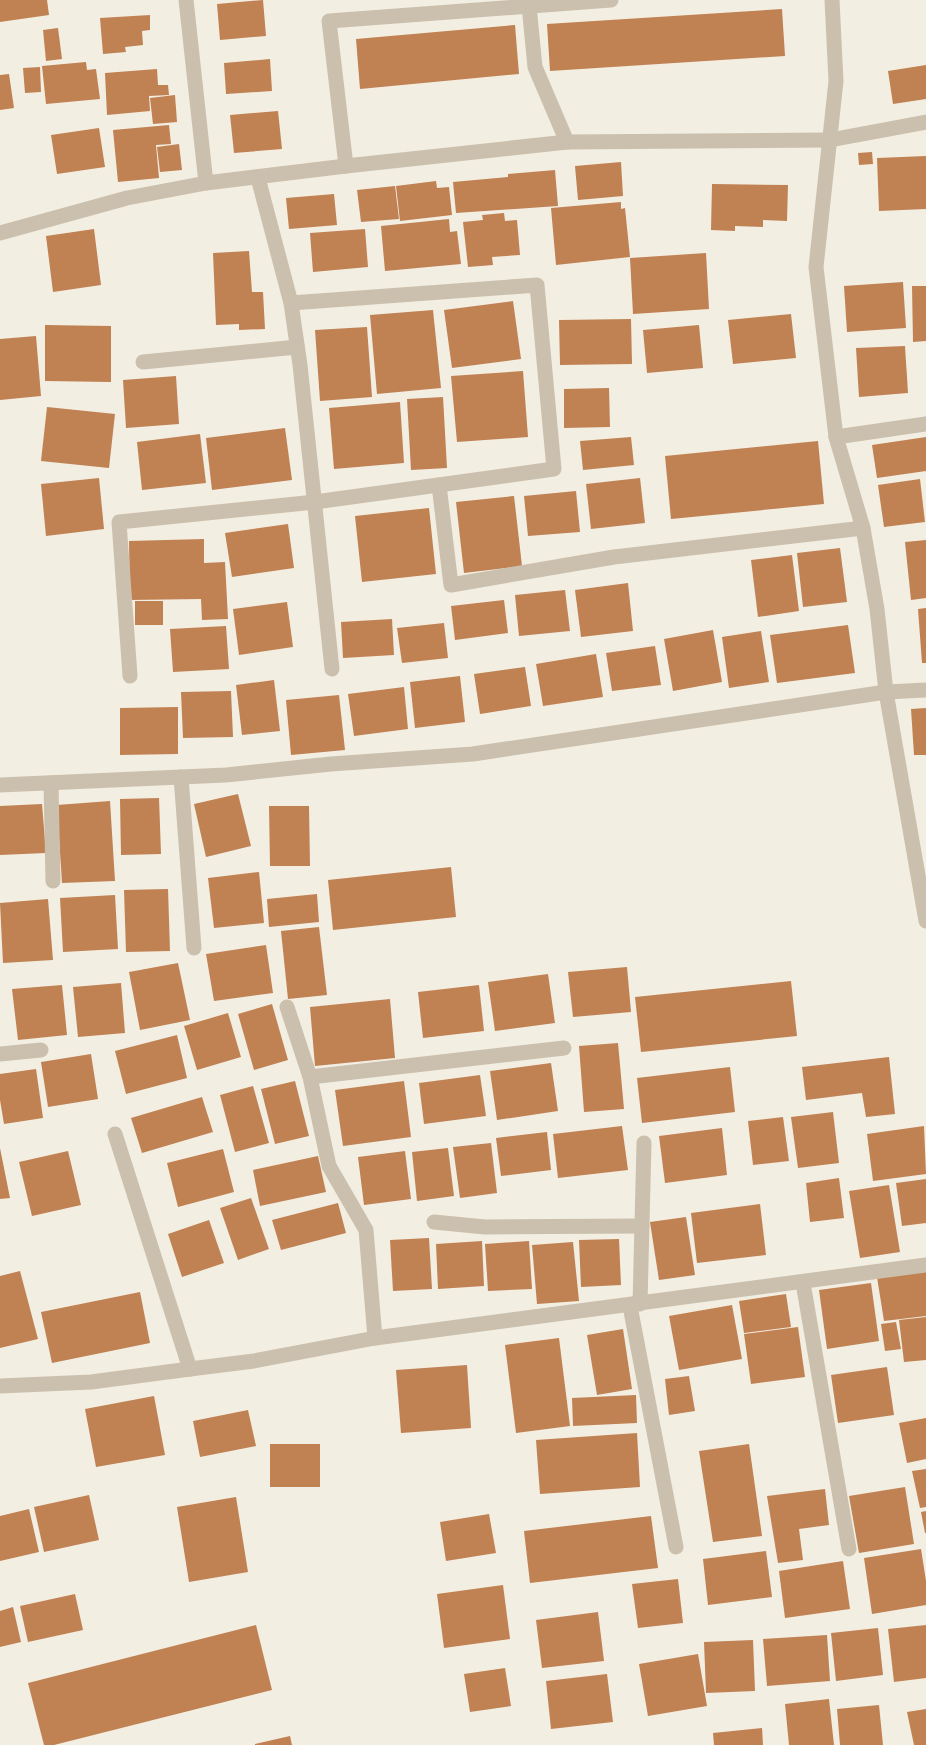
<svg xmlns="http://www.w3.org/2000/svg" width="926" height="1745" font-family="Mulish,sans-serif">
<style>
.building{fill:#c08153}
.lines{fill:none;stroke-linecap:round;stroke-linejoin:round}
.minor{stroke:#cbc0ae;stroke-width:15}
</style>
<rect width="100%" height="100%" fill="#f3eee2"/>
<g class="building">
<path d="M0,0h47l2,15 -49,7z"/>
<path d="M263,0l3,36 -46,4 -3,-36z"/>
<path d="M782,9l3,47 -235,15 -3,-47z"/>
<path d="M150,15v15l-8,1 1,14 -18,2 1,5 -23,2 -3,-36z"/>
<path d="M515,25l4,49 -159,15 -4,-50z"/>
<path d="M58,28l4,31 -16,2 -3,-31z"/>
<path d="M270,59l2,32 -46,3 -2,-31z"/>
<path d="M86,62l1,8 9,-1 4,30 -54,5 -4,-38z"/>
<path d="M926,65v34l-33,5 -5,-33z"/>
<path d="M40,67l1,25 -16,1 -2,-25z"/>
<path d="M157,69l1,16h10l1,10 -20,1 1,15 -43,4 -2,-42z"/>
<path d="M9,74l5,34 -14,2v-35z"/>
<path d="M175,95l2,27 -24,2 -3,-26z"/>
<path d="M278,111l4,38 -48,4 -4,-38z"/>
<path d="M169,125l2,19 -15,1 3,33 -41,4 -5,-52z"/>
<path d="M99,128l6,39 -48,7 -6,-39z"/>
<path d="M179,144l3,26 -22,2 -3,-25z"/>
<path d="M872,152l1,12 -14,1 -1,-12z"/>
<path d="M926,156v53l-47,2 -2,-53z"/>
<path d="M621,162l2,34 -45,4 -3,-34z"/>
<path d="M555,170l3,36 -102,7 -3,-31 55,-5v-3z"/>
<path d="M436,181l1,7 12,-1 3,28 -52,6 -4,-35z"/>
<path d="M712,184l76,1 -1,36 -24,-1v7l-28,-1v5l-24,-1z"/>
<path d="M395,186l4,33 -38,3 -4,-32z"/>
<path d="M334,194l3,31 -48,4 -3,-31z"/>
<path d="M621,202v7l4,-1 5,49 -74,8 -5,-57z"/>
<path d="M504,213l1,8 12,-1 3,35 -28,2 1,8 -25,2 -5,-45 20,-2 -1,-5z"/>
<path d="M449,219l1,13 7,-1 4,33 -76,7 -4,-45z"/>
<path d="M94,229l7,56 -48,7 -7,-56z"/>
<path d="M365,229l3,38 -55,5 -3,-39z"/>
<path d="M249,251l3,41h11l2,37 -26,1v-6l-23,1 -3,-72z"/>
<path d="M706,253l3,56 -76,5 -3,-56z"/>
<path d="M903,282l3,46 -59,4 -3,-46z"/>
<path d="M912,286h14v55l-13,1z"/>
<path d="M513,301l8,58 -69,9 -8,-58z"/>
<path d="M433,310l8,78 -64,6 -7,-79z"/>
<path d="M791,314l5,44 -63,6 -5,-44z"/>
<path d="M631,319l1,45 -72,1 -1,-45z"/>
<path d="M45,325l66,1v56l-66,-1z"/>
<path d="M699,325l4,43 -56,5 -4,-43z"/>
<path d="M367,327l5,70 -52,4 -5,-71z"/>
<path d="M36,336l5,60 -41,4v-61z"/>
<path d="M905,346l3,47 -49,4 -3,-49z"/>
<path d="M523,371l5,66 -71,5 -6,-66z"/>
<path d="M176,376l3,48 -53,4 -3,-48z"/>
<path d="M609,388l1,39 -46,1v-39z"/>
<path d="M443,397l4,71 -36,2 -4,-71z"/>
<path d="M400,402l4,61 -70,6 -5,-61z"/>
<path d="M47,407l68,7 -6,54 -68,-7z"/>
<path d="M285,428l7,52 -80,10 -6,-52z"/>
<path d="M200,434l6,49 -64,7 -5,-48z"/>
<path d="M631,437l3,28 -51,5 -3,-29z"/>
<path d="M926,437v34l-49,7 -5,-33z"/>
<path d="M818,441l6,63 -153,15 -6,-63z"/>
<path d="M99,478l5,51 -58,7 -5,-52z"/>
<path d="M640,478l5,45 -54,6 -5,-45z"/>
<path d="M920,479l5,43 -41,5 -6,-42z"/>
<path d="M576,491l4,41 -52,4 -4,-40z"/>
<path d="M514,496l8,70 -58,7 -8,-71z"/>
<path d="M429,508l7,66 -74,8 -7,-66z"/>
<path d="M288,524l6,44 -62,9 -7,-44z"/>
<path d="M204,539v24l21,-1 3,57 -26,1 -1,-21 -71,1 -1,-59z"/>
<path d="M926,540v58l-15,2 -6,-58z"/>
<path d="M840,548l7,54 -44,5 -6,-54z"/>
<path d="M792,555l7,56 -41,6 -7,-57z"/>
<path d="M628,583l5,48 -52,6 -6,-47z"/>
<path d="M565,590l5,41 -51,5 -4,-41z"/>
<path d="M504,600l4,33 -53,7 -4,-34z"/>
<rect x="135" y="601" width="28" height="24"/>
<path d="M287,602l6,45 -54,8 -6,-46z"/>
<path d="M926,608v55h-4l-4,-54z"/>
<path d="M392,619l2,36 -51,3 -2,-36z"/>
<path d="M444,623l4,35 -46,5 -5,-35z"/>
<path d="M848,625l7,48 -78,10 -7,-48z"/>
<path d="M226,626l3,43 -56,3 -3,-43z"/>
<path d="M713,630l9,52 -49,9 -9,-52z"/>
<path d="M761,631l8,51 -40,6 -7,-51z"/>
<path d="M655,646l6,39 -49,6 -6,-38z"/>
<path d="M596,654l7,43 -60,9 -7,-42z"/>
<path d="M525,667l6,39 -51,8 -6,-40z"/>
<path d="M460,676l5,46 -50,6 -5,-46z"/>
<path d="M274,680l6,51 -38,4 -6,-50z"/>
<path d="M404,687l4,42 -54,7 -6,-42z"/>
<path d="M231,691l2,46 -50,1 -2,-46z"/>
<path d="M339,695l6,55 -54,5 -5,-55z"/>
<path d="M178,707v47l-58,1v-47z"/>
<path d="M926,708v47h-12l-3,-46z"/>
<path d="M238,794l13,52 -45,11 -12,-53z"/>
<path d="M159,798l2,56 -40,1 -1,-56z"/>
<path d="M110,801l5,80 -53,2 -5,-78z"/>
<path d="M42,804l4,49 -46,2v-49z"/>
<path d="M269,806h40l1,60h-40z"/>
<path d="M451,867l5,50 -123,13 -5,-50z"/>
<path d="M259,872l5,51 -50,5 -6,-50z"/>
<path d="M168,889l2,62 -44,1 -2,-62z"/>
<path d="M317,894l2,28 -50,5 -2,-28z"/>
<path d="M115,895l3,54 -55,3 -3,-54z"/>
<path d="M48,899l5,61 -50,3 -3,-60z"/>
<path d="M319,927l8,68 -39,4 -7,-68z"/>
<path d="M266,945l7,48 -59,8 -8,-47z"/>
<path d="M178,963l12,57 -50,10 -11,-58z"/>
<path d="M627,967l4,45 -58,5 -5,-45z"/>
<path d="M548,974l7,49 -60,8 -7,-49z"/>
<path d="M791,981l6,55 -156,16 -6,-55z"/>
<path d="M121,983l4,50 -47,4 -5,-50z"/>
<path d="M62,985l5,50 -49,5 -6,-51z"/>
<path d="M479,985l5,46 -61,7 -5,-46z"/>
<path d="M390,999l5,59 -80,8 -5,-59z"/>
<path d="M272,1004l16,56 -34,10 -16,-56z"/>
<path d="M228,1013l13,44 -44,13 -13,-44z"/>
<path d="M177,1035l10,43 -61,16 -11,-43z"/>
<path d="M618,1043l6,66 -40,3 -5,-66z"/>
<path d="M91,1054l7,45 -50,8 -7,-45z"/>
<path d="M889,1057l6,57 -29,3 -4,-24 -56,7 -4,-33z"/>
<path d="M551,1063l7,48 -61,9 -7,-49z"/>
<path d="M730,1067l5,45 -93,11 -5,-45z"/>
<path d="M36,1069l7,49 -39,6 -4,-24v-26z"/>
<path d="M480,1075l6,41 -62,8 -5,-41z"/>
<path d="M295,1081l14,55 -34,8 -14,-55z"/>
<path d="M404,1081l7,56 -68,9 -8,-56z"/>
<path d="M253,1086l16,57 -34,9 -15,-57z"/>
<path d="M202,1097l11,35 -71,21 -11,-35z"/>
<path d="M833,1112l6,51 -41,5 -7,-51z"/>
<path d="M783,1117l6,44 -36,4 -5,-44z"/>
<path d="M622,1126l6,44 -70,8 -5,-44z"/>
<path d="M924,1126l2,48 -53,7 -6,-47z"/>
<path d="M722,1128l5,47 -62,8 -6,-47z"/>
<path d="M547,1132l4,38 -50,6 -5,-38z"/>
<path d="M491,1143l6,50 -37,5 -7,-51z"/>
<path d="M0,1148l10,50 -10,1z"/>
<path d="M448,1148l6,48 -37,5 -5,-49z"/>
<path d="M223,1149l11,43 -56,15 -11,-44z"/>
<path d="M68,1151l13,54 -49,11 -13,-54z"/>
<path d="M405,1151l6,48 -47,6 -6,-48z"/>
<path d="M318,1156l8,36 -66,14 -7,-36z"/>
<path d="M839,1178l5,40 -34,4 -4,-39z"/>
<path d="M926,1179v44l-24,3 -6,-43z"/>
<path d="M889,1185l11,67 -40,6 -11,-67z"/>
<path d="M251,1198l18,51 -31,11 -18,-52z"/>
<path d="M338,1203l8,30 -65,17 -9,-30z"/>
<path d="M760,1204l6,51 -69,8 -6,-50z"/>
<path d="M686,1217l9,58 -36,5 -9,-58z"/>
<path d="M209,1220l15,43 -42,14 -14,-43z"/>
<path d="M429,1238l3,51 -39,2 -3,-51z"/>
<path d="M619,1239l2,46 -40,2 -2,-47z"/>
<path d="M482,1241l2,45 -46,3 -2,-45z"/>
<path d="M529,1241l3,48 -44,2 -3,-47z"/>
<path d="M573,1242l6,59 -42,3 -5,-59z"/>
<path d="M926,1270v46l-42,5 -7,-44z"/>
<path d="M20,1271l18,68 -38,9v-72z"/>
<path d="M871,1283l8,58 -52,8 -8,-59z"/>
<path d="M140,1292l10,51 -98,20 -11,-51z"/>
<path d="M786,1294l5,33 -47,6 -5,-32z"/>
<path d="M732,1305l10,54 -63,11 -10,-54z"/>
<path d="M926,1317v43l-22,2 -5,-42z"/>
<path d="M896,1322l5,27 -16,2 -4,-27z"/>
<path d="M798,1327l7,50 -54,7 -7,-50z"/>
<path d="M623,1329l9,60 -35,6 -10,-60z"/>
<path d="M559,1338l11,88 -54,7 -11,-88z"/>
<path d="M467,1365l4,63 -70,5 -5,-63z"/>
<path d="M887,1367l7,48 -56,8 -7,-48z"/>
<path d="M689,1376l6,35 -26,4 -4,-36z"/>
<path d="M636,1395l1,28 -64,3 -1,-28z"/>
<path d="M154,1396l11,59 -69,12 -11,-58z"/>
<path d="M248,1410l8,36 -56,11 -7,-36z"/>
<path d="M926,1418v41l-19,4 -8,-40z"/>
<path d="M637,1433l3,54 -100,7 -4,-54z"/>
<rect x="270" y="1444" width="50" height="43"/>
<path d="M749,1444l13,92 -49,6 -14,-91z"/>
<path d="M926,1469v38l-6,1 -8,-37z"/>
<path d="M905,1487l9,57 -55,9 -10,-57z"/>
<path d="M825,1489l4,36 -30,4 4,31 -25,3 -11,-67z"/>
<path d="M89,1495l10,45 -55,12 -10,-45z"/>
<path d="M236,1497l12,75 -59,10 -12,-75z"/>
<path d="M29,1509l10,43 -39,9v-45z"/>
<path d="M926,1511v22h-1l-4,-21z"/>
<path d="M489,1514l7,39 -50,8 -6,-39z"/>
<path d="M651,1516l7,52 -128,15 -6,-52z"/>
<path d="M921,1549l5,32v24l-54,9 -8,-56z"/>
<path d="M766,1551l6,46 -64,8 -5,-46z"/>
<path d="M843,1561l7,48 -65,9 -6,-47z"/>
<path d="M678,1579l5,44 -45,5 -6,-44z"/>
<path d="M503,1585l7,54 -66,9 -7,-54z"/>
<path d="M75,1594l8,36 -55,12 -8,-36z"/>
<path d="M13,1607l8,35 -21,5v-36z"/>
<path d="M598,1612l6,49 -62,7 -6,-48z"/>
<path d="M256,1625l16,65 -218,55h-10l-16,-62z"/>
<path d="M926,1625v53l-32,4 -6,-53z"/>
<path d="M878,1628l5,47 -47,6 -5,-48z"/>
<path d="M827,1635l3,46 -63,5 -4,-47z"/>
<path d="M753,1640l2,51 -49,2 -2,-51z"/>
<path d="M698,1654l9,52 -59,10 -9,-52z"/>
<path d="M505,1668l6,38 -41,6 -6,-38z"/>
<path d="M607,1674l6,48 -62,7 -5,-48z"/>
<path d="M829,1699l5,46h-45l-4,-41z"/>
<path d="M879,1705l4,40h-43l-3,-36z"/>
<path d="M926,1709v36h-12l-7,-33z"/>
<path d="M762,1728l1,17h-49l-1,-12z"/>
<path d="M290,1736l2,9h-37v-1z"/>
</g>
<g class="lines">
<g class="minor">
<path d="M186,0l20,183"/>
<path d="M832,0l4,81 -20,186 20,170 27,91 14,81 9,83 40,229"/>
<path d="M529,6l6,61 32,75"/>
<path d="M346,166l-17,-145 282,-21"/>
<path d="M258,178l33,125 9,62 32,304"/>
<path d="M0,233l127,-35 79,-15 140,-17 221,-24 263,-2 96,-18"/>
<path d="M143,362l154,-15"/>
<path d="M836,437l90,-13"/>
<path d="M439,485l12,100 163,-28 249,-29"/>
<path d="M130,676l-11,-154 196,-20 239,-33 -17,-184 -246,18"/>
<path d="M181,777l13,171"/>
<path d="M51,783l2,98"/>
<path d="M0,785l226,-10 105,-11 142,-10 413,-62 40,-2"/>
<path d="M287,1007l23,70 19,89 37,64 9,108"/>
<path d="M0,1054l41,-4"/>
<path d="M310,1077l254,-29"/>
<path d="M115,1134l75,235"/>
<path d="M434,1222l51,5 157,-1"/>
<path d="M803,1283l46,266"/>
<path d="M640,1304l4,-161"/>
<path d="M630,1306l46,241"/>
<path d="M0,1386l91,-4 99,-13 64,-8 121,-23 551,-73"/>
</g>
</g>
</svg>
